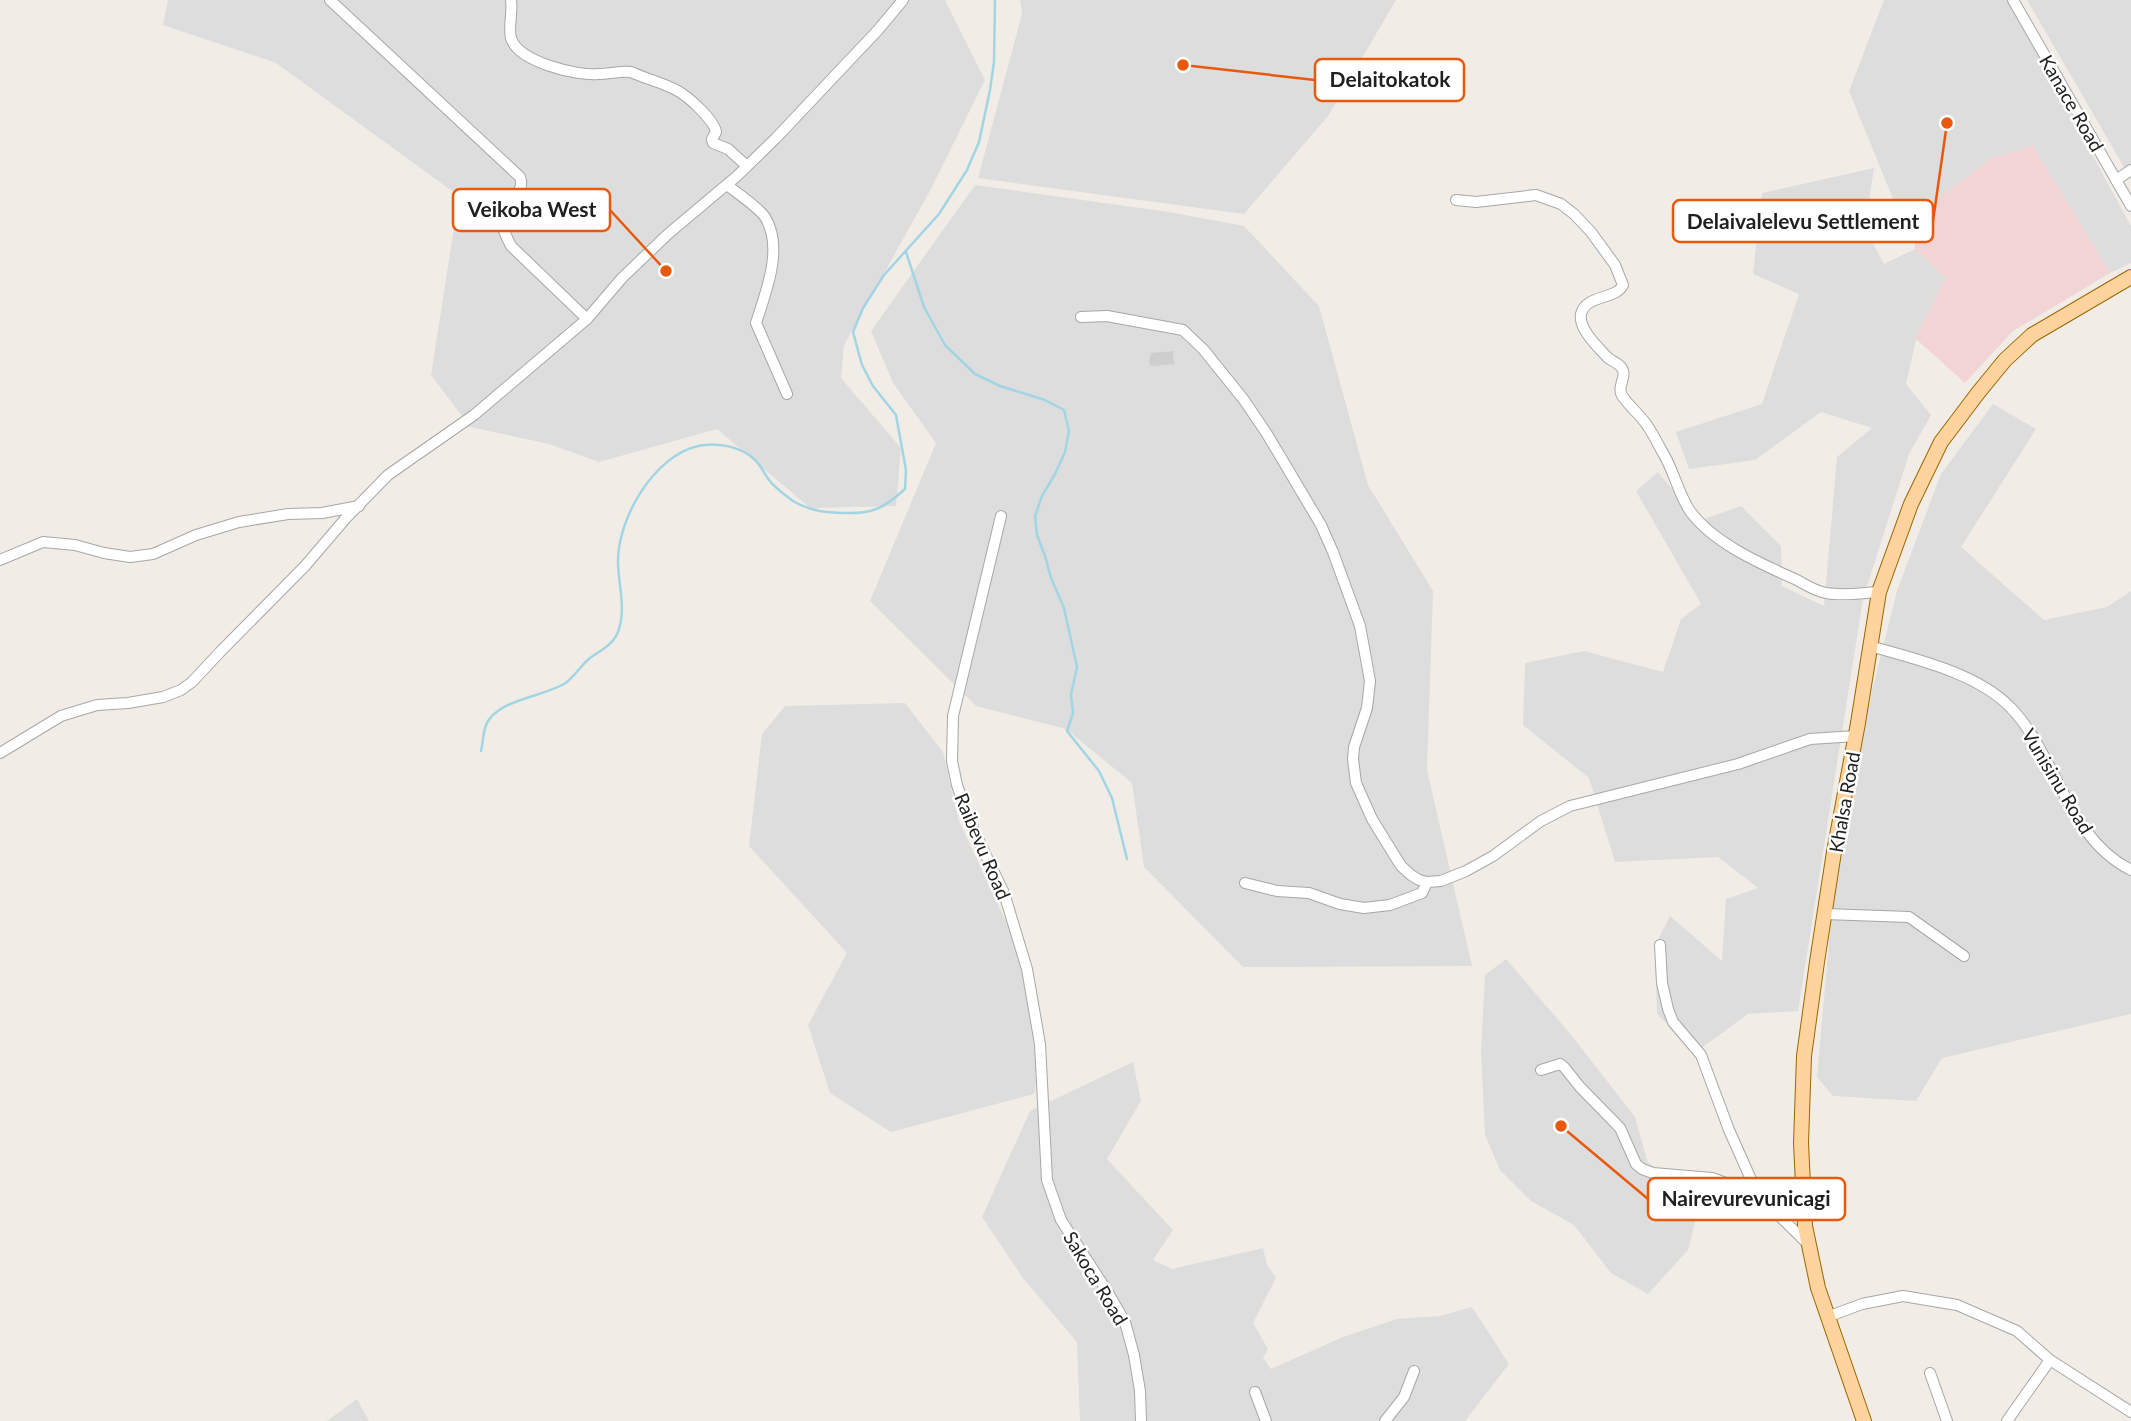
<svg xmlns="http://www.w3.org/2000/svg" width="2131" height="1421" font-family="Lato,sans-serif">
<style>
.residential{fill:#dedddd}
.commercial{fill:#f3d4d4}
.religious{fill:#cecece}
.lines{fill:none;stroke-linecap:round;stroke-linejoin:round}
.stream{stroke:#a2d5e3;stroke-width:2.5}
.minor-casing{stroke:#a7a7a7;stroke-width:12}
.major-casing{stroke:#9c6600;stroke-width:16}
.minor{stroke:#fff;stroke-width:10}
.major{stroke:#ffd39d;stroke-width:14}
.labels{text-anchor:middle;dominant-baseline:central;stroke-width:5;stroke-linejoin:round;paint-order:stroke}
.street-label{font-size:19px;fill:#202020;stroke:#fff}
.leader{fill:none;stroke:#e8590c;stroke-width:2.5}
.callout-dot{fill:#e8590c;stroke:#fff;stroke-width:2.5}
.callout{fill:#fff;stroke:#e8590c;stroke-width:2.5}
.callout-label{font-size:21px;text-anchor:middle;font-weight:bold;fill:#202020}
</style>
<rect width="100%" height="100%" fill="#f1ede6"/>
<g class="residential">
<path d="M168,0h777l40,80 -54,109 -87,156 -3,33 60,70 -5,58 -86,2 -93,-79 -118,33 -50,-18 -79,-17 -39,-52 28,-179 -183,-133 -113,-38z"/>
<path d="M1020,0h376l-68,116 -84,98 -266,-36 44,-164z"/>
<path d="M1884,0h124l123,226v37l-21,10 -78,-127 -62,69 -59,28 -62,-152z"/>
<path d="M2027,0h104v179z"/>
<path d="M1874,168l-9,60 19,36 31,-15 31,29 -28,54 -12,52 25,31 -22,39 -46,145 -65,412 -50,3 -52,38 -39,-38 -2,-68 15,-30 52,45 4,-62 32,-11 -40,-31 -103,5 -26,-84 -66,-53 2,-62 59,-12 79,21 18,-53 20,-15 -65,-113 22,-19 40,49 43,-15 40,40 1,40 42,20 13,-149 35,-29 -51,-16 -66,48 -66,9 -13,-37 86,-28 37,-110 -46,-20 9,-81z"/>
<path d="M975,185l194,27 75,14 75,80 49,179 65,106 -6,179 45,196 -229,1 -99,-100 -12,-84 -66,-54 -90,-23 -106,-105 66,-158 -43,-60 -22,-52z"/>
<path d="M1993,404l43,25 -75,118 83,73 63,-13 24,-16v423l-189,44 -26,43 -83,-5 -16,-19 15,-169 40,-217 25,-100 44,-117z"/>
<path d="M905,703l38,49 16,69 69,148 15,75 -9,50 -143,38 -61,-39 -22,-68 39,-72 -98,-107 13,-112 23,-28z"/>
<path d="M1506,959l66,77 63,81 13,46 54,31 -14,56 -40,44 -37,-21 -37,-48 -43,-24 -31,-31 -15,-35 -4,-84 4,-76z"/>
<path d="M1133,1062l8,39 -34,58 66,71 -20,30 19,9 91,-21 4,17 9,13 -23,45 15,26 -5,9 8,11 72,-32 54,-18 43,-3 32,-9 37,57 -44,57h-385l-3,-79 -54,-64 -41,-61 48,-106z"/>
<path d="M357,1399l12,22h-42z"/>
</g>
<path class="commercial" d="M2033,146l77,127 -97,58 -48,52 -50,-45 31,-60 -31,-29 1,-34 76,-57z"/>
<path class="religious" d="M1174,351l-1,8 2,5 -24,2 -2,-5 2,-8z"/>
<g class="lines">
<g class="stream">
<path d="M906,252l18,55 21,38 30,29 25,12 45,14 19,10 5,21 -4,21 -10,22 -13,22 -7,20 2,19 8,21 6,22 13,30 13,59 -6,28 2,18 -6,18 32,40 13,27 15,61"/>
<path d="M481,751c2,-8 2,-18 5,-26 10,-25 56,-28 78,-41 10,-6 16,-18 26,-26 11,-8 25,-14 29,-29 7,-23 -1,-46 -1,-68 0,-43 36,-105 80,-115 18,-4 42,0 56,13 6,5 10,14 15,21 6,8 16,15 24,21 16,10 33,12 51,12 29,1 40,-5 61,-24l1,-19 -10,-55 -23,-29 -11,-21 -9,-33 10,-24 21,-33 55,-61 28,-44 12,-28 11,-52 4,-28 1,-62"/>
</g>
<defs>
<g id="minor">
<path d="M330,0l190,177c6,16 -13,21 -17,35 -4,11 3,24 8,34l76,73"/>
<path d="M511,0c2,12 -3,28 0,38 7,24 66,38 87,36 12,0 21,-3 33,-2 15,7 33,11 47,19 12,7 36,29 38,41l-4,7 1,4 15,6 19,17"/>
<path d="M2013,0l118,206"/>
<path d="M2116,180l15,-10"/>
<path d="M727,185c10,8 31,22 38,32 19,31 1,74 -9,106l31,71"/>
<path d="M1456,200l20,2 60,-7 25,9 13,10 17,18 24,33 8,20c-7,15 -37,9 -42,29 -3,15 18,34 27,44 4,3 10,5 13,9 8,10 -6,19 2,30 7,10 17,18 24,28 6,9 11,19 16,28 11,18 15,40 27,58 23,32 71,53 107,69 9,5 18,11 29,13 16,3 36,0 53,-1"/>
<path d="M1081,317l26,-1 76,14 20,19 41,51 23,34 54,91 12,27 27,74 10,55 -3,27 -13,39 -1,12 3,24 16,36 29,47 10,9 8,5 8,2 14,-1 25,-10 27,-15 48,-35 29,-15 168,-42 72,-25 46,-3"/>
<path d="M1001,516l-48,200 -1,45 5,24 12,35 35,73 23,76 13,75 7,136 14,40 46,71 18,31 9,33 6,36 1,30"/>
<path d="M0,560l43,-18 32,3 29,8 26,4 23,-3 43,-19 43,-13 49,-8 34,-1 37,-7"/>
<path d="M1870,646c45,13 108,27 141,62 46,48 56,130 120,162"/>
<path d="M0,753l61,-37 36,-11 31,-2 35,-6 18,-7 11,-8 28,-30 85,-86 41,-48 42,-43 86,-60 113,-96 35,-41 46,-44 69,-58 39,-38 102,-108 25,-30"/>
<path d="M1245,883l32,8 32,2 31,11 24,4 26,-3 32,-12 5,-11"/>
<path d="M1825,914l84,3 55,39"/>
<path d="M1660,945l2,38 6,26 5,13 28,33 28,75 29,65"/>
<path d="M1541,1070l19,-6 4,3 16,20 40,41 16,36 6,5 11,4 59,5 46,17 51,50"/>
<path d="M1827,1317l35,-13 41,-8 54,9 60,26 33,29 81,52"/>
<path d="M1930,1373l17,48"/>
<path d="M1255,1392l11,29"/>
<path d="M1385,1421l19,-24 10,-26"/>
<path d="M2007,1421l43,-61"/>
</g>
<path id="major" d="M1864,1421l-46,-133 -13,-62 -4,-83 3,-87 13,-94 17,-110 24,-129 21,-131 32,-88 30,-62 37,-49 27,-33 27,-25 99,-58"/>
</defs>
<use href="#minor" class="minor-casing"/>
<use href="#major" class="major-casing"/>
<use href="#minor" class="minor"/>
<use href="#major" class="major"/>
</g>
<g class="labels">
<g class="street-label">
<text transform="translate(2072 103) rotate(60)">Kanace Road</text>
<text transform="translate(2058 781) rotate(59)">Vunisinu Road</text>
<text transform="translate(1844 802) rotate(-80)">Khalsa Road</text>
<text transform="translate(983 846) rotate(67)">Raibevu Road</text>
<text transform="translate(1096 1278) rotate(59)">Sakoca Road</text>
</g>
</g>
<path class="leader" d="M1183 65L1315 80M666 271L610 210M1947 123L1933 221M1561 1126L1648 1199"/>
<g class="callout-dot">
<circle cx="1183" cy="65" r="7"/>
<circle cx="666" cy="271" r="7"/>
<circle cx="1947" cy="123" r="7"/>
<circle cx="1561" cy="1126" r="7"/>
</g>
<g class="callout">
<rect x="1315" y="59" width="149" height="42" rx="7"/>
<rect x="453" y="189" width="157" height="42" rx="7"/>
<rect x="1673" y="200" width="260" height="42" rx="7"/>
<rect x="1648" y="1178" width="197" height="42" rx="7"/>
</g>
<g class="callout-label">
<text x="1390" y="87">Delaitokatok</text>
<text x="532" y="217">Veikoba West</text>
<text x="1803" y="229">Delaivalelevu Settlement</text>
<text x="1746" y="1206">Nairevurevunicagi</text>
</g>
</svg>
